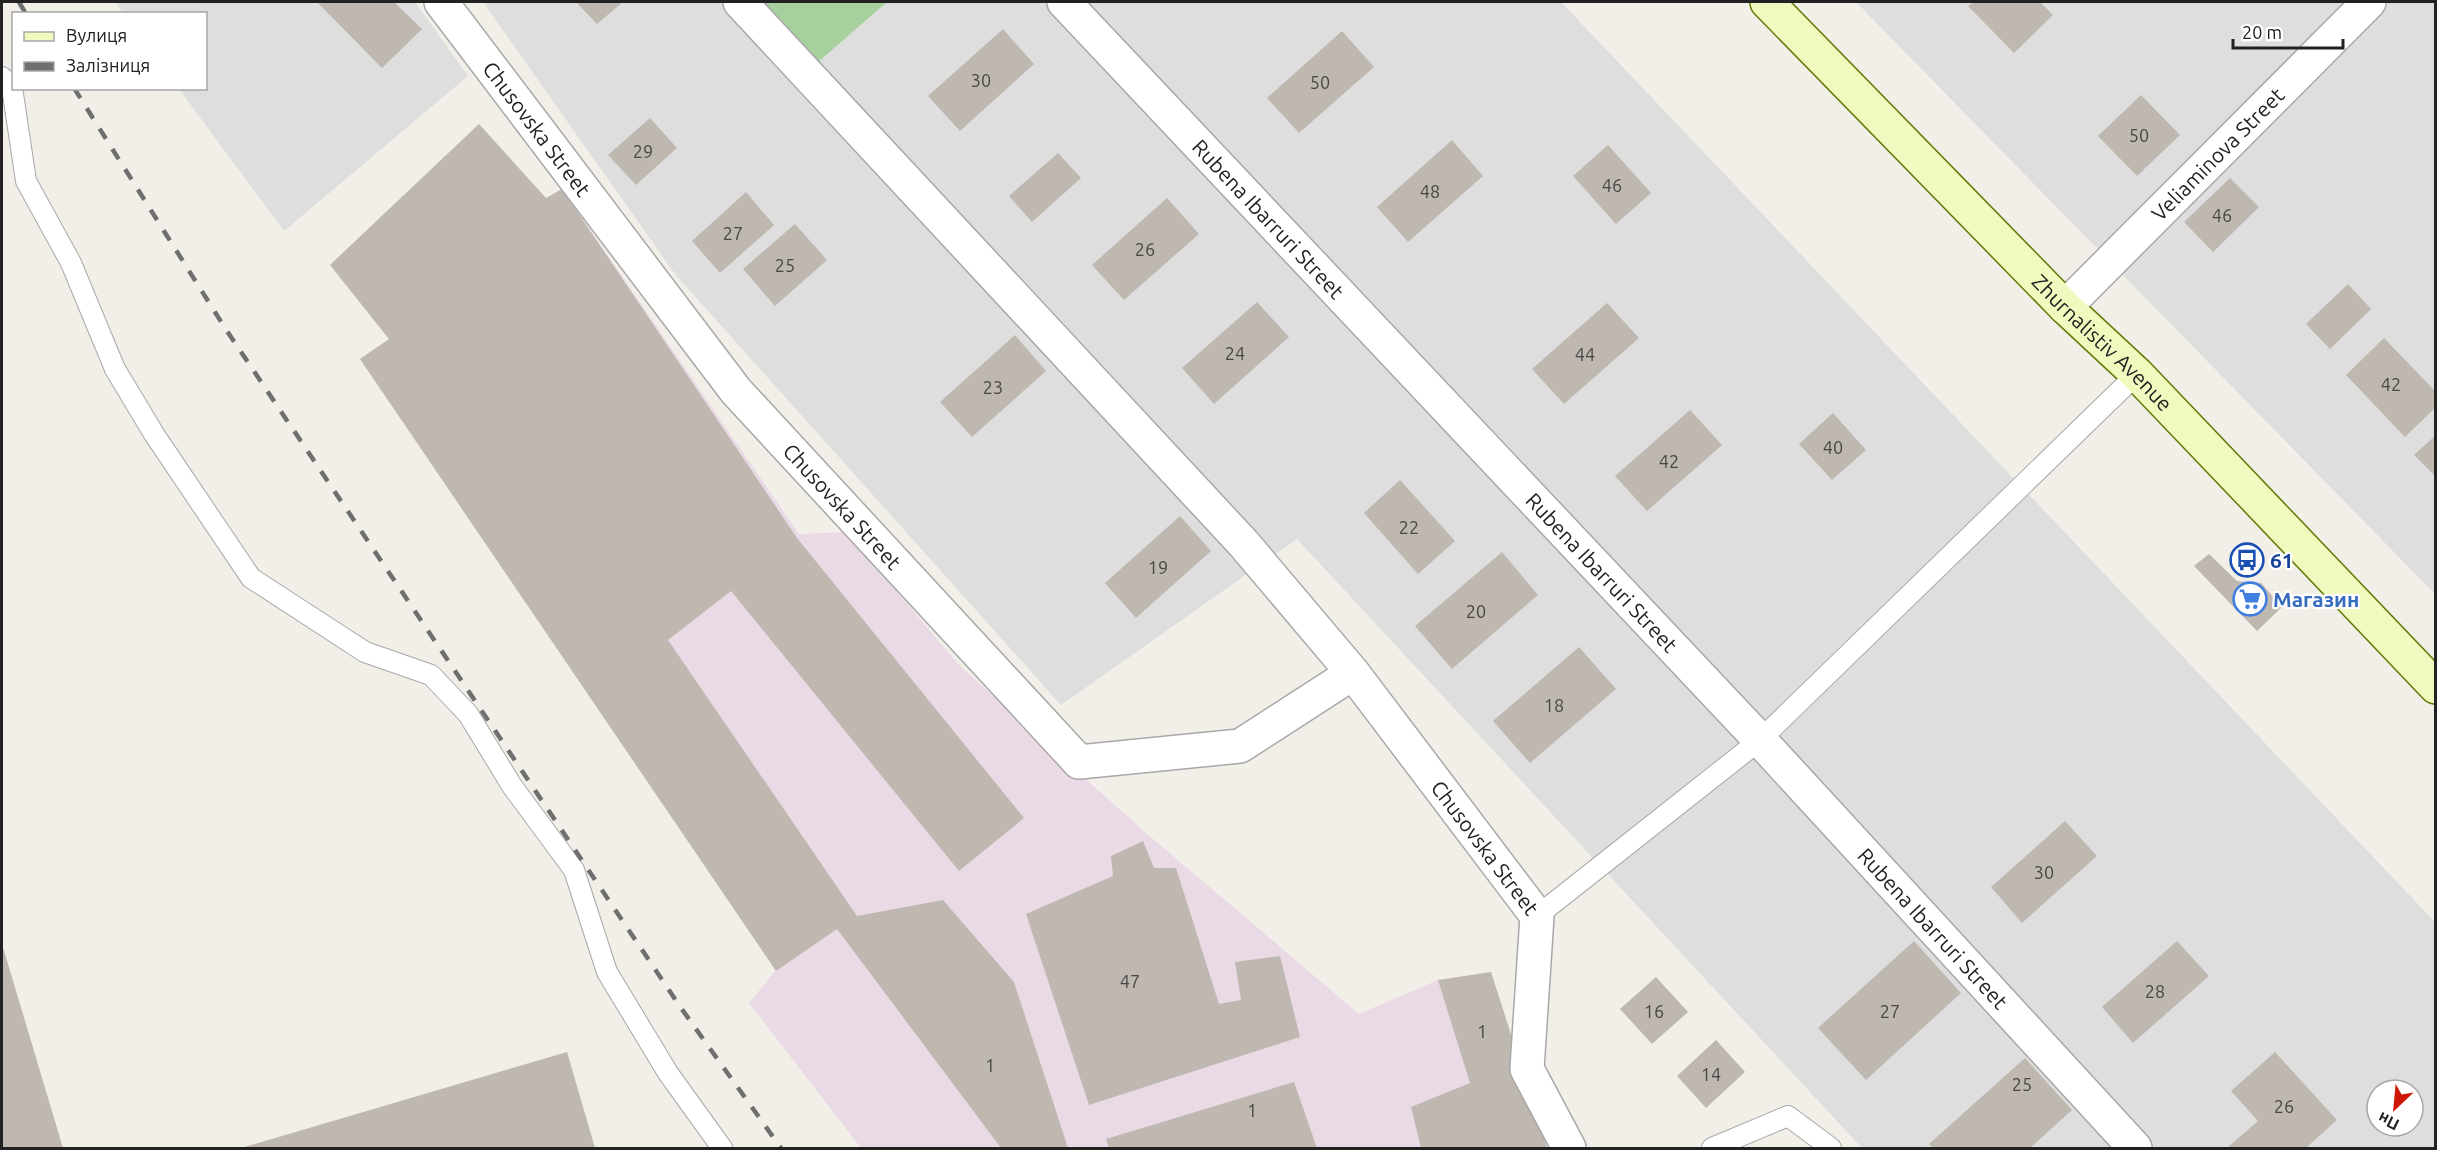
<svg xmlns="http://www.w3.org/2000/svg" width="2437" height="1150" font-family="Ubuntu,sans-serif">
<style>
.residential{fill:#dfdede;fill-rule:evenodd}
.industrial{fill:#eadae6}
.forest{fill:#a8d09e}
.building{fill:#beb8b1}
.lines{fill:none;stroke-linecap:round;stroke-linejoin:round}
.service-casing{stroke:#a8a8a8;stroke-width:22}
.minor-casing{stroke:#a8a8a8;stroke-width:36}
.secondary-casing{stroke:#637a07;stroke-width:36}
.service{stroke:#fff;stroke-width:20}
.minor{stroke:#fff;stroke-width:33}
.secondary{stroke:#f1f9bf;stroke-width:33}
.rail{stroke:#6f6f6f;stroke-width:4.5;stroke-dasharray:12 12;stroke-linecap:butt}
.labels{text-anchor:middle;dominant-baseline:central;stroke-width:4.5;stroke-linejoin:round;paint-order:stroke}
.number-label{font-size:18px;fill:#484745}
.street-label{font-size:21px;fill:#212121;stroke:#fff}
.transit-label{font-size:21px;font-weight:bold;fill:#164399;stroke:#fff;text-anchor:start}
.shop-label{font-size:21px;font-weight:bold;fill:#366cbe;stroke:#fff;text-anchor:start}
</style>
<rect width="100%" height="100%" fill="#f1efe8"/>
<g class="residential">
<path d="M115,2h300l53,74 -184,155 -105,-142 27,-1v-74l-83,-1z"/>
<path d="M483,2h275l59,61 70,-61h674l874,920v226h-573l-565,-609 -236,166 -386,-431zM2377,1090h36v36h-36z"/>
<path d="M1856,2h579v592z"/>
</g>
<path class="industrial" d="M479,124l61,78 22,-13 237,345 47,-2 114,134 186,167 213,181 79,-34 53,-8 58,176h-688l-112,-145 27,-33 -416,-611 29,-20 -59,-74z"/>
<path class="forest" d="M758,2h129l-70,61z"/>
<g class="building">
<path d="M317,2h77l28,27 -40,39z"/>
<path d="M576,2h47l-26,22z"/>
<path d="M1973,2h67l13,13 -39,38 -46,-47z"/>
<path d="M1003,29l31,35 -74,67 -32,-35z"/>
<path d="M1342,31l32,36 -75,66 -32,-35z"/>
<path d="M2141,95l39,40 -43,41 -39,-40z"/>
<path d="M650,118l27,30 -41,37 -28,-30z"/>
<path d="M479,124l67,74 16,-9 235,349 227,280 -65,53 -228,-280 -63,49 189,276 86,-16 71,82 54,166h-67l-164,-219 -61,42 -416,-612 29,-20 -59,-74z"/>
<path d="M1452,140l31,36 -75,66 -31,-35z"/>
<path d="M1608,145l43,48 -35,31 -43,-48z"/>
<path d="M1058,153l23,25 -49,44 -23,-26z"/>
<path d="M2230,178l29,29 -46,45 -29,-30z"/>
<path d="M746,192l28,33 -54,48 -28,-32z"/>
<path d="M1167,198l32,36 -75,66 -32,-35z"/>
<path d="M795,224l32,36 -52,46 -32,-37z"/>
<path d="M2348,284l23,25 -41,40 -24,-25z"/>
<path d="M1257,302l32,35 -75,67 -32,-36z"/>
<path d="M1607,303l32,35 -75,66 -32,-35z"/>
<path d="M1015,335l31,36 -74,66 -32,-35z"/>
<path d="M2384,338l52,54v15l-31,30 -59,-62z"/>
<path d="M1690,410l32,35 -75,66 -32,-35z"/>
<path d="M1833,413l33,37 -34,30 -33,-36z"/>
<path d="M2436,435v42l-22,-22z"/>
<path d="M1400,480l55,61 -37,33 -54,-61z"/>
<path d="M1180,516l31,35 -75,67 -31,-35z"/>
<path d="M1502,552l36,43 -86,74 -37,-43z"/>
<path d="M2209,554l28,27 24,2 21,24 -25,24 -63,-65z"/>
<path d="M1579,647l37,42 -86,74 -37,-42z"/>
<path d="M2065,821l32,35 -75,67 -31,-36z"/>
<path d="M1143,841l11,27h22l43,136 22,-4 -6,-38 45,-6 20,81 -211,68 -63,-191 87,-38 -2,-20z"/>
<path d="M1914,941l47,52 -95,87 -48,-52z"/>
<path d="M2177,941l32,35 -76,67 -31,-36z"/>
<path d="M2,944l61,204h-61z"/>
<path d="M1491,972l56,176h-126l-10,-41 59,-24 -32,-103z"/>
<path d="M1656,977l32,35 -36,32 -32,-35z"/>
<path d="M1716,1040l29,32 -39,36 -29,-32z"/>
<path d="M567,1052l28,96h-354z"/>
<path d="M2275,1052l62,68 -31,28h-75l-2,-2 29,-25 -27,-30z"/>
<path d="M2025,1058l47,52 -42,38h-97l-4,-4z"/>
<path d="M1294,1082l23,66h-208l-3,-9z"/>
</g>
<g class="lines">
<defs>
<g id="service">
<path d="M2,77l11,17 13,87 45,82 44,106 39,65 97,144 114,74 66,23 37,39 44,72 62,84 33,102 61,101 54,75"/>
<path d="M1537,916l223,-176 377,-366"/>
<path d="M1712,1148l76,-32 43,32"/>
</g>
<g id="minor">
<path id="s1" d="M441,2l295,389 343,371 161,-16 113,-73"/>
<path id="s2" d="M740,2l504,542 109,129 184,243 -10,153 42,79"/>
<path id="s3" d="M1064,2l696,738 375,408"/>
<path id="s4" d="M2065,307l304,-305"/>
</g>
<g id="secondary">
<path id="s5" d="M1767,2l298,305 72,67 299,313"/>
</g>
</defs>
<use href="#service" class="service-casing"/>
<use href="#minor" class="minor-casing"/>
<use href="#secondary" class="secondary-casing"/>
<use href="#service" class="service"/>
<use href="#minor" class="minor"/>
<use href="#secondary" class="secondary"/>
<g class="rail">
<path d="M19,2l7,12"/>
<path d="M74,88l151,240 456,680 100,140"/>
</g>
</g>
<defs>
<symbol id="bus-ring" viewBox="-11 -11 22 22"><circle r="9.5" fill="#fff" stroke="#1a4fb4" stroke-width="1.5"/><path d="M-5-6H5V4H4V6H2V4H-2V6H-4V4H-5ZM-3.5-4V0h7V-4ZM-3.5 1.2v1.5H-2V1.2ZM2 1.2v1.5H3.5V1.2Z" fill="#1a4fb4"/></symbol>
<symbol id="supermarket-ring" viewBox="-11 -11 22 22"><circle r="9.5" fill="#fff" stroke="#3f7fe0" stroke-width="1.5"/><path d="M-6-5.5h2.5l.6 2H6L4.5 2H-2.5L-4.4-4H-6ZM-1.5 3.2a1.3 1.3 0 1 0 .1 0ZM3 3.2a1.3 1.3 0 1 0 .1 0Z" fill="#3f7fe0"/></symbol>
</defs>
<g fill-rule="evenodd">
<use href="#bus-ring" x="2228" y="541" width="38" height="38"/>
<use href="#supermarket-ring" x="2231" y="580" width="38" height="38"/>
</g>
<g class="labels">
<g class="number-label">
<text x="981" y="80">30</text>
<text x="1320" y="82">50</text>
<text x="2139" y="135">50</text>
<text x="643" y="151">29</text>
<text x="1612" y="185">46</text>
<text x="1430" y="191">48</text>
<text x="2222" y="215">46</text>
<text x="733" y="233">27</text>
<text x="1145" y="249">26</text>
<text x="785" y="265">25</text>
<text x="1235" y="353">24</text>
<text x="1585" y="354">44</text>
<text x="2391" y="384">42</text>
<text x="993" y="387">23</text>
<text x="1833" y="447">40</text>
<text x="1669" y="461">42</text>
<text x="1409" y="527">22</text>
<text x="1158" y="567">19</text>
<text x="1476" y="611">20</text>
<text x="1554" y="705">18</text>
<text x="2044" y="872">30</text>
<text x="1130" y="981">47</text>
<text x="2155" y="991">28</text>
<text x="1654" y="1011">16</text>
<text x="1890" y="1011">27</text>
<text x="1482" y="1031">1</text>
<text x="990" y="1065">1</text>
<text x="1711" y="1074">14</text>
<text x="2022" y="1084">25</text>
<text x="2284" y="1106">26</text>
<text x="1252" y="1110">1</text>
</g>
<g class="street-label">
<text stroke="none"><textPath href="#s1" startOffset="159">Chusovska Street</textPath></text>
<text stroke="none"><textPath href="#s4" startOffset="216">Veliaminova Street</textPath></text>
<text stroke="none"><textPath href="#s3" startOffset="298">Rubena Ibarruri Street</textPath></text>
<text stroke="none"><textPath href="#s5" startOffset="478">Zhurnalistiv Avenue</textPath></text>
<text stroke="none"><textPath href="#s1" startOffset="645">Chusovska Street</textPath></text>
<text stroke="none"><textPath href="#s3" startOffset="784">Rubena Ibarruri Street</textPath></text>
<text stroke="none"><textPath href="#s2" startOffset="1128">Chusovska Street</textPath></text>
<text stroke="none"><textPath href="#s3" startOffset="1270">Rubena Ibarruri Street</textPath></text>
</g>
<g class="transit-label">
<text x="2270" y="560">61</text>
</g>
<g class="shop-label">
<text x="2273" y="599">Магазин</text>
</g>
</g>
<rect width="2437" height="1150" fill="none" stroke="#212121" stroke-width="6"/>
<rect x="12" y="12" width="195" height="78" fill="#ffffff" stroke="#a6a6a6" stroke-width="1.5"/>
<rect x="24" y="32" width="30" height="9" fill="#f1f9bf" stroke="#a6a6a6" stroke-width="1.5"/>
<text x="66" y="42" font-size="18" fill="#212121">Вулиця</text>
<rect x="24" y="62" width="30" height="9" fill="#6f6f6f" stroke="#a6a6a6" stroke-width="1.5"/>
<text x="66" y="72" font-size="18" fill="#212121">Залізниця</text>
<g transform="translate(2395 1108) rotate(206)"><circle r="28" fill="#ffffff" stroke="#a6a6a6" stroke-width="1.5"/>
<path d="M0-4.5L10 22L0 15L-10 22Z" fill="#cf1604"/>
<text y="-9" font-size="16" font-weight="bold" text-anchor="middle" fill="#212121">Пн</text>
</g>
<path d="M2233 39v9h110v-9" fill="none" stroke="#212121" stroke-width="3"/>
<text x="2242" y="39" font-size="18" fill="#212121" stroke="#ffffff" stroke-width="4.5" paint-order="stroke">20 m</text>
</svg>
